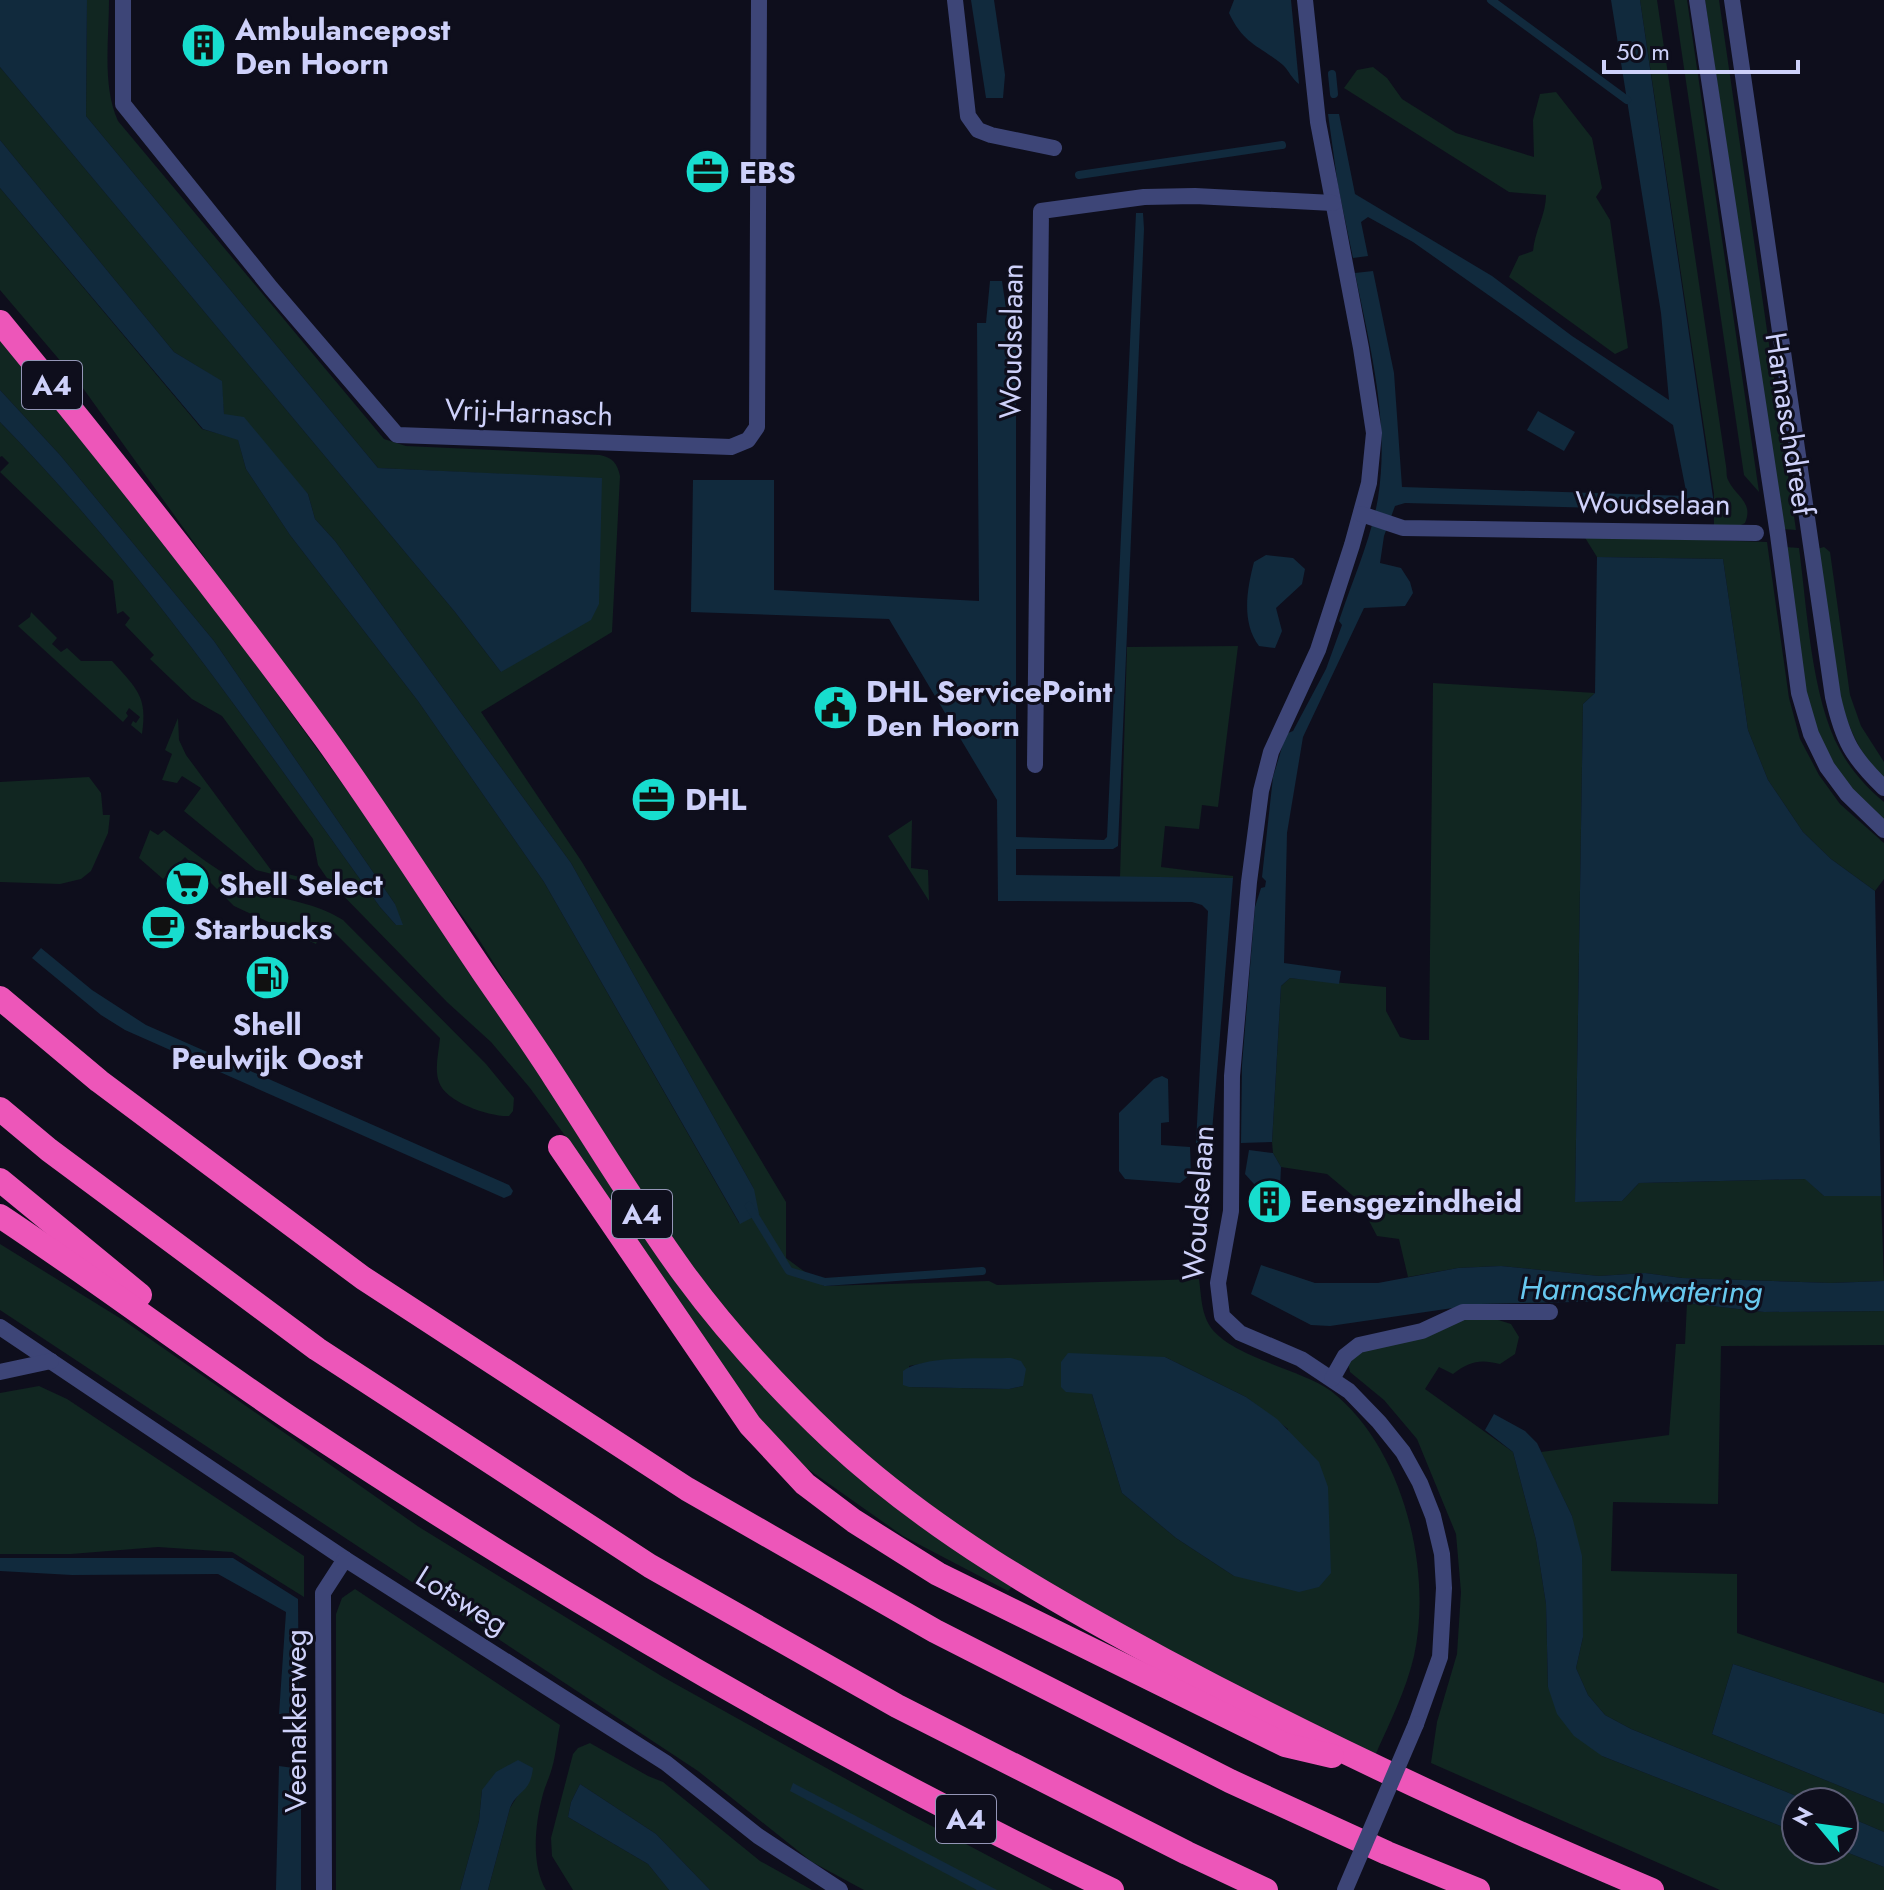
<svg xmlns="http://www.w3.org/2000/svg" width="1884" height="1890" font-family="Jost,sans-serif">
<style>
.green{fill:#112621;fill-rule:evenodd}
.water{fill:#112a3d}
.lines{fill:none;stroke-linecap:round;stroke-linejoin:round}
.stream{stroke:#112a3d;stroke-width:8}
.minor{stroke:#3d4577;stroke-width:16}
.tertiary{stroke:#3d4577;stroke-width:16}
.motorway{stroke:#ed56b9;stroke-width:24}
.minor-bridge{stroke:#3d4577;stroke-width:16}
.labels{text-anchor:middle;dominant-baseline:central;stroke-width:6;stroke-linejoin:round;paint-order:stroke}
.shield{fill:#0e0e1c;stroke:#9496b7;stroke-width:2}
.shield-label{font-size:28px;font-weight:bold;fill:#ced1fa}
.poi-label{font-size:30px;font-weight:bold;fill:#ced1fa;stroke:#0e0e1c;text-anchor:start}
.street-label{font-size:30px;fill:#ced1fa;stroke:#0e0e1c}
.water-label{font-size:32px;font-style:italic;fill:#67c8ef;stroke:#0e0e1c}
</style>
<rect width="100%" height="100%" fill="#0e0e1c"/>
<g class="green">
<path d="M87,0h22c0,39 -7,86 9,121l266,318 22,7 194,9c13,3 17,8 20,21l-8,156 -131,80 101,150 204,340v56l38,28 165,-5 8,4 202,-6c2,14 2,29 8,42 16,35 93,47 124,70 72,56 102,179 83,265 -8,35 -26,70 -40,102l-336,-174 -204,-148 -49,-54 -133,-166 -174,-278 -398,-554 -80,-94v-102l202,241 36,10 8,30 44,66 128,166 126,181 195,341 15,-34 -183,-326 -236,-322 -20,-22 -7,-25 -84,-80 -3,-33 -47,-29 -174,-212v-73l455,545 46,60 100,-193 -223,-11 -292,-352zM1138,1357h27l81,40 42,32 -54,147 -58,-38 -54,-45 -30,-99zM942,1360l81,26 -14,3 -100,-2v-21z"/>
<path d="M1640,0h17l69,466c1,5 0,10 2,14 8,17 26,22 17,43l-6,3 -25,-1v-31z"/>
<path d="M1674,0h13l72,492 -15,-17z"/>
<path d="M1705,0h14l77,530 -13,-1z"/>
<path d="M1373,67l14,11 15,21 54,34 78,24 -1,-37 7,-26 16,-2 36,46 10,50 -6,9 14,23 18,128 -13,6 -106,-77 10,-21 14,-5c2,-21 13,-36 13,-56l-37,-3 -165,-104 13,-18z"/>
<path d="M0,339l53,62 177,228 204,281 224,344 232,245 122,88 -4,4 -105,-55 -105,-74 -30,-25 -202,-300 -36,-49 -39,-46 -44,-40 -118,-121 -11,-16 -5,-26 -91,-123 -30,-17 -42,-40 4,-4 -29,-30 5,-7 -7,-7 -6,3 -4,-33 -113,-109 9,-9 -7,-7 -2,1v-35c144,147 260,319 380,485l16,18 -1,-21 -181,-263 -154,-186 -60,-65z"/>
<path d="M1584,536l183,6 22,156 11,41 19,36 21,29 44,39v36l-9,12 -44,-32 -28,-27 -35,-52 -20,-50 -25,-171 -126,-2z"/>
<path d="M1786,547l13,1c8,59 12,149 41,202 10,19 27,38 44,52v18c-21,-18 -45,-40 -57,-65 -30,-61 -32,-141 -41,-208z"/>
<path d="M1824,547l6,5 20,143 11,31 23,36v16c-55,-50 -57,-159 -67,-229z"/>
<path d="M31,612l26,26 -5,6 9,8 6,-4 14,13h31c24,27 36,35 30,73l-11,-9 2,-4 3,2 4,-6 -11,-9 -3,5 2,3 -5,6 -105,-96 12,-9z"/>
<path d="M1238,646l-20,161 -16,-2 -3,24 -34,-3 -4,41 72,9v2l-113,-1 7,-230z"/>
<path d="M1433,683l162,10 -12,11 -8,498 47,-1 17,-18 167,-4 18,17h57l3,85 -53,2 -149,-5 -37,-5 -46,3 -98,-10 -43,2 -50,9 -9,-38 -22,-3 -19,-36 -31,-26 -46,-7 -8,-14 -1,-11 9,-156 9,-8 96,9v24l14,26 12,3h17z"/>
<path d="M178,718l1,22 7,15 85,115 33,8 8,6 -56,-14 -72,-59 17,-23 -19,-12 -5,7 -15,-3 10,-26 -7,-4z"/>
<path d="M89,777l12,16 2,22h7l-2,18 -17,38 -10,8 -21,5 -60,-2v-100z"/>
<path d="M912,820l-1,48 17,2 1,31 -41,-65z"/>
<path d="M150,830l8,5 6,-5c28,21 57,45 90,59 32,13 59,12 89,31l143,144 28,34 -1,13 -4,5c-19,1 -64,-14 -70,-34 -5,-14 0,-30 1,-44l-106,-106 -12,-3 -6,15 -82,-38 -49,-49 -22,22 -24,-21z"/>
<path d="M0,1244l123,76 296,207 244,150 246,137 144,76h-189l-52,-28 -114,-91 -698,-461z"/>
<path d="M1687,1303l77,9 120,-1v34l-163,1 -3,158 -105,-2 -2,69 126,3v59l147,50v31l-151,-50 -21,70 172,70v28l-40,-17v-13h-33l-180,-73 -26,-14 -17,-20 -12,-27 7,-31 -11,-121 -31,-64 128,-17 7,-91h9z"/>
<path d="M1492,1318l19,6 8,13 -4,17 -15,10c-20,-5 -30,-3 -47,10l-14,-7 -14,22 88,63 23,88 10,64 2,83 54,69 194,76v18h45l43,17v23h-164l-289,-127 6,-41 20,-68 4,-62 -5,-58 -39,-95 -33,-39 -34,-28 -2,-9 6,-10 106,-34z"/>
<path d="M39,1386l28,13 237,157v41l-72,-45 -74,-5 -87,7h-71v-161z"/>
<path d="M355,1589l205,136c-3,14 -4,30 -8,43 -3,11 -8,20 -10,30 -7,27 -11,67 4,92h-58l22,-82 8,-13 -36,-5 -3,31 -19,69h-124v-276l6,-16z"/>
<path d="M590,1743l58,33 15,6 97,79 52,29h-102l-54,-56 -76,-50 -9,18 -3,15 80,47 21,26h-96l-21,-34 -1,-18 22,-84 5,-6z"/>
</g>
<g class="water">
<path d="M0,0h87l-1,116 292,352 224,10 -3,126 -8,16 -90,52 -46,-60 -455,-545z"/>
<path d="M971,0h23l11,75 -2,23h-17z"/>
<path d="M1234,0h57l8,84c-7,-5 -10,-13 -16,-19 -24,-20 -39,-20 -54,-52z"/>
<path d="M1611,0h29l75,511 -310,-8 -10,3 -11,30 -4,27 21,5 9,14 3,11 -8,13 -41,2 -61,129 -16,96 -3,130 57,8 -2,13 -49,-6 -9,8 -9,156 -31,1 1,-78 13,-158 6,-19 4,-1 1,-6 -4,-4 11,-100 13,-43 7,-3 33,-62 16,-44 -3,-4c13,-40 32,-81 39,-123 12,-76 -8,-151 -23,-225l18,-2 21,102 8,114 285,9 -14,-71 -260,-183 -45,-25 -7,5 7,34 -15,2 -15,-72 -10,-72h11l16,80 137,82 80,60 97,64 -8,-87z"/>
<path d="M0,140l174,212 48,29 2,33 20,3 64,77 7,25 20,22 236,322 183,326 5,25 -19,10 -196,-342 -126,-181 -128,-166 -44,-66 -8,-29 -35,-11 -203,-241z"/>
<path d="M1136,213h7l1,16 -26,617 -5,3h-97v26l217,3 -22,266 -15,-1 12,-232 -6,-6 -10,-3 -194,-1 -1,-101 -108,-181 -198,-7 2,-132h81v110l205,11 -2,-278h9l4,-42h12l6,41h8v515l88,3 3,-3z"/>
<path d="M0,390l60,65 154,186 181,263 8,21h-7l-16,-18c-120,-166 -236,-338 -380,-485z"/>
<path d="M1538,411l37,21 -11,19 -37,-21z"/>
<path d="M1266,555l27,3 12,11 -3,15 -26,24 6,23 -7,17 -16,-2c-18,-24 -12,-57 -5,-84z"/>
<path d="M1597,557l126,2 25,171 20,50 35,52 28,27 44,32 6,305h-57l-19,-17 -166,4 -17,18 -47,1 8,-498 12,-11z"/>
<path d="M41,948l51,42 54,35 363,160 4,6 -2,4 -7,3 -379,-168 -24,-15 -69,-57z"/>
<path d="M1162,1076l6,3 1,43 -8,1v22l29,2 1,27 -11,9 -55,-4 -6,-8v-58l35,-34z"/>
<path d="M1249,1150l24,3 8,14 -1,21 -26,-4 -9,-10z"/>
<path d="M1261,1265l54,18h63l80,-15 43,-2 98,10 46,-3 37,5 149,5 53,-2v30l-120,1 -87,-10 -47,-1 -150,3 -150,22 -19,-1 -60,-31z"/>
<path d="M1068,1353l97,4 81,40 31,22 42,43 9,25 3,86 -12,14 -20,5 -65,-16 -58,-38 -54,-45 -30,-99 -26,-2 -5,-5v-25z"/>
<path d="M1011,1358l10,3 5,8 -3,17 -14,3 -100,-2 -6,-2v-14c21,-16 80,-12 108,-13z"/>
<path d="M1494,1414l31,17 12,12 35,73 10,40 1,81 -7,31 12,27 17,20 26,14 180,73h-15v30l-194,-76 -28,-20 -17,-22 -9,-27 -2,-83 -10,-64 -23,-88 -28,-22z"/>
<path d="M0,1558h233l65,41 1,114 -20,1 7,-102 -68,-38 -146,1 -72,-4z"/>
<path d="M1733,1664l151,50v90l-172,-70z"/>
<path d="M518,1760l15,8c-3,26 -15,21 -23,40l-22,82h-28l19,-69 3,-31 14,-18z"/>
<path d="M279,1766l22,3v121h-25z"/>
<path d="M793,1783l204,107h-20l-187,-99z"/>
<path d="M580,1784l76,50 54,56h-41l-21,-26 -80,-47 3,-15z"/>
<path d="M1844,1815l40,17v35l-43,-17h3z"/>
</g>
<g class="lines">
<g class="stream">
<path d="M1491,0l136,100"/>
<path d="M1332,74l2,20"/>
<path d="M1079,175l203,-30"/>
<path d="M749,1206l40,65 36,11 157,-11"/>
</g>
<g class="minor">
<path d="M123,0v104l148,184 126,147 334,12 17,-7 9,-13 2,-427"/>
<path d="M955,0l13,116 10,14 13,5 63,13"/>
<path d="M1305,0l13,122 43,226 13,85 -5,50 -17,62 -34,105 -47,102 -10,39 -12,91 -17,194 -1,135 -13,72 4,33 18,17 61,26 48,32 30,31 24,30 17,31 13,33 9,38 2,34 -4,69 -24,67"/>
<path d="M1361,514l42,14 353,5"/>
<path d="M1035,765l6,-554 103,-14 51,-1 138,7"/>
<path d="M0,1327l345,232"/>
<path d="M0,1372l51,-11"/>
<path d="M1332,1379l13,-23 14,-11 63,-14 41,-19h87"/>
</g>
<g class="tertiary">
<path d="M1697,0l81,535 21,158 12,41 16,33 20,27 37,36"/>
<path d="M1732,0l101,697c10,44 19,60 51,91"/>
<path d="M324,1890l-1,-297 22,-34 321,204 92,73 82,54"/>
</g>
<g class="motorway">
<path d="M0,322c112,136 221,274 325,416 55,76 105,156 158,234 24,35 49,70 72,106 43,66 83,133 129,196 44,60 95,115 149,166 98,91 214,157 331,220 159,85 323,161 488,230"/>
<path d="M0,998l99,83 264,197 324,211 248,142 295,150 157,72 91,37"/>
<path d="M0,1109l49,41 268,199 333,217 247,140 290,147 79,37"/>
<path d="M560,1147l190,278 55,59 49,37 84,53 347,171 47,11"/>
<path d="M0,1180l140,115"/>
<path d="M0,1216c98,65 192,136 290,202 264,175 536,336 822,472"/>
</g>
<path class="minor-bridge" d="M1345,1890l71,-166"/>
</g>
<defs>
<symbol id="building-disc" viewBox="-11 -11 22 22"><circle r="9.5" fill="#17ddce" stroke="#0e0e1c"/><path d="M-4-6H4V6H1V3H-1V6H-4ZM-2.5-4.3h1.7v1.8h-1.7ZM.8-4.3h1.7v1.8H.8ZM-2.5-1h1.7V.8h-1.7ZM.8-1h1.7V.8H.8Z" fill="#111"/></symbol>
<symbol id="office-disc" viewBox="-11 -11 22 22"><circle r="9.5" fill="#17ddce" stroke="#0e0e1c"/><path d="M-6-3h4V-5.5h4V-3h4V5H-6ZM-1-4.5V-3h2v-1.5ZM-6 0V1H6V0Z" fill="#111"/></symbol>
<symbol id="civic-disc" viewBox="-11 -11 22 22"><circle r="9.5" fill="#17ddce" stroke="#0e0e1c"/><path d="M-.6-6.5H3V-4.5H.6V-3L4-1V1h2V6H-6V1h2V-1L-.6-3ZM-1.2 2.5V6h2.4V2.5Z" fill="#111"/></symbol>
<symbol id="supermarket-disc" viewBox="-11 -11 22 22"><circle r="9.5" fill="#17ddce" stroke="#0e0e1c"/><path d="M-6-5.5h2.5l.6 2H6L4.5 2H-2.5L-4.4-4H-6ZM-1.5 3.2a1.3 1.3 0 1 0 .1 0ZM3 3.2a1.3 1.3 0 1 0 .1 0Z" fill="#111"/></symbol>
<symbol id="cafe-disc" viewBox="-11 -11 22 22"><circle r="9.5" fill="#17ddce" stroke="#0e0e1c"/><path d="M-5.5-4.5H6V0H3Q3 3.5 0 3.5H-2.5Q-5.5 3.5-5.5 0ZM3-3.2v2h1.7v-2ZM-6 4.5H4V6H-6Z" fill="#111"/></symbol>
<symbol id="fuel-disc" viewBox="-11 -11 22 22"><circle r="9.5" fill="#17ddce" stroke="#0e0e1c"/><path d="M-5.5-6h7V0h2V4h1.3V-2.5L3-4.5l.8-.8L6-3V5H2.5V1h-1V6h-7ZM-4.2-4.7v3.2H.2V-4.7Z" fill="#111"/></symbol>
</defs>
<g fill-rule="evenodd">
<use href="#building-disc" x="178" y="20" width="51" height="51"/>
<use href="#office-disc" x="682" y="146" width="51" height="51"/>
<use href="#civic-disc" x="810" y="682" width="51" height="51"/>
<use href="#office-disc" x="628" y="774" width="51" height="51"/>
<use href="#supermarket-disc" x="162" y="858" width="51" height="51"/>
<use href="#cafe-disc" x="138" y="902" width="51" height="51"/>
<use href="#fuel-disc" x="242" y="952" width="51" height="51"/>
<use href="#building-disc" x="1244" y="1176" width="51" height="51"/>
</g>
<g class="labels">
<g class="shield">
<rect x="22" y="361" width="60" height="48" rx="6"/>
<rect x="612" y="1190" width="60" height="48" rx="6"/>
<rect x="936" y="1795" width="60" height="48" rx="6"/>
</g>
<g class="shield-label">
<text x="52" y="385">A4</text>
<text x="642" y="1214">A4</text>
<text x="966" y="1819">A4</text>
</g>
<g class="poi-label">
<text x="235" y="29">Ambulancepost<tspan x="235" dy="34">Den Hoorn</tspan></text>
<text x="739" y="172">EBS</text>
<text x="866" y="691">DHL ServicePoint<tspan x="866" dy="34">Den Hoorn</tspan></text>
<text x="685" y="799">DHL</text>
<text x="219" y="884">Shell Select</text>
<text x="194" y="928">Starbucks</text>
<text x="267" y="1024" text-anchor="middle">Shell<tspan x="267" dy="34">Peulwijk Oost</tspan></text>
<text x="1300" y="1201">Eensgezindheid</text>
</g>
<g class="street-label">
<text transform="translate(1011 341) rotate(-89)">Woudselaan</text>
<text transform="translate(529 412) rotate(2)">Vrij-Harnasch</text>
<text transform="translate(1790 424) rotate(81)">Harnaschdreef</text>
<text transform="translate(1653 503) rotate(1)">Woudselaan</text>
<text transform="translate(1198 1203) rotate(-86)">Woudselaan</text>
<text transform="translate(462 1600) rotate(32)">Lotsweg</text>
<text transform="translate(295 1721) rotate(-90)">Veenakkerweg</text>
</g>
<g class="water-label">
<text transform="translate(1641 1290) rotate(1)">Harnaschwatering</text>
</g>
</g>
<g transform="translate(1820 1826) rotate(299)"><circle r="38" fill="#0e0e1c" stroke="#5b5c75" stroke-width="2"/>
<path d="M0-6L14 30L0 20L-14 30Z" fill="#17ddce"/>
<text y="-12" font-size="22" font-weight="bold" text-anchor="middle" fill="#ced1fa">N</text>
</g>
<path d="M1604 60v12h194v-12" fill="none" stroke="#ced1fa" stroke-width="4"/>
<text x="1616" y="60" font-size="24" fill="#ced1fa" stroke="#0e0e1c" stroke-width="6" paint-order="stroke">50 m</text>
</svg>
